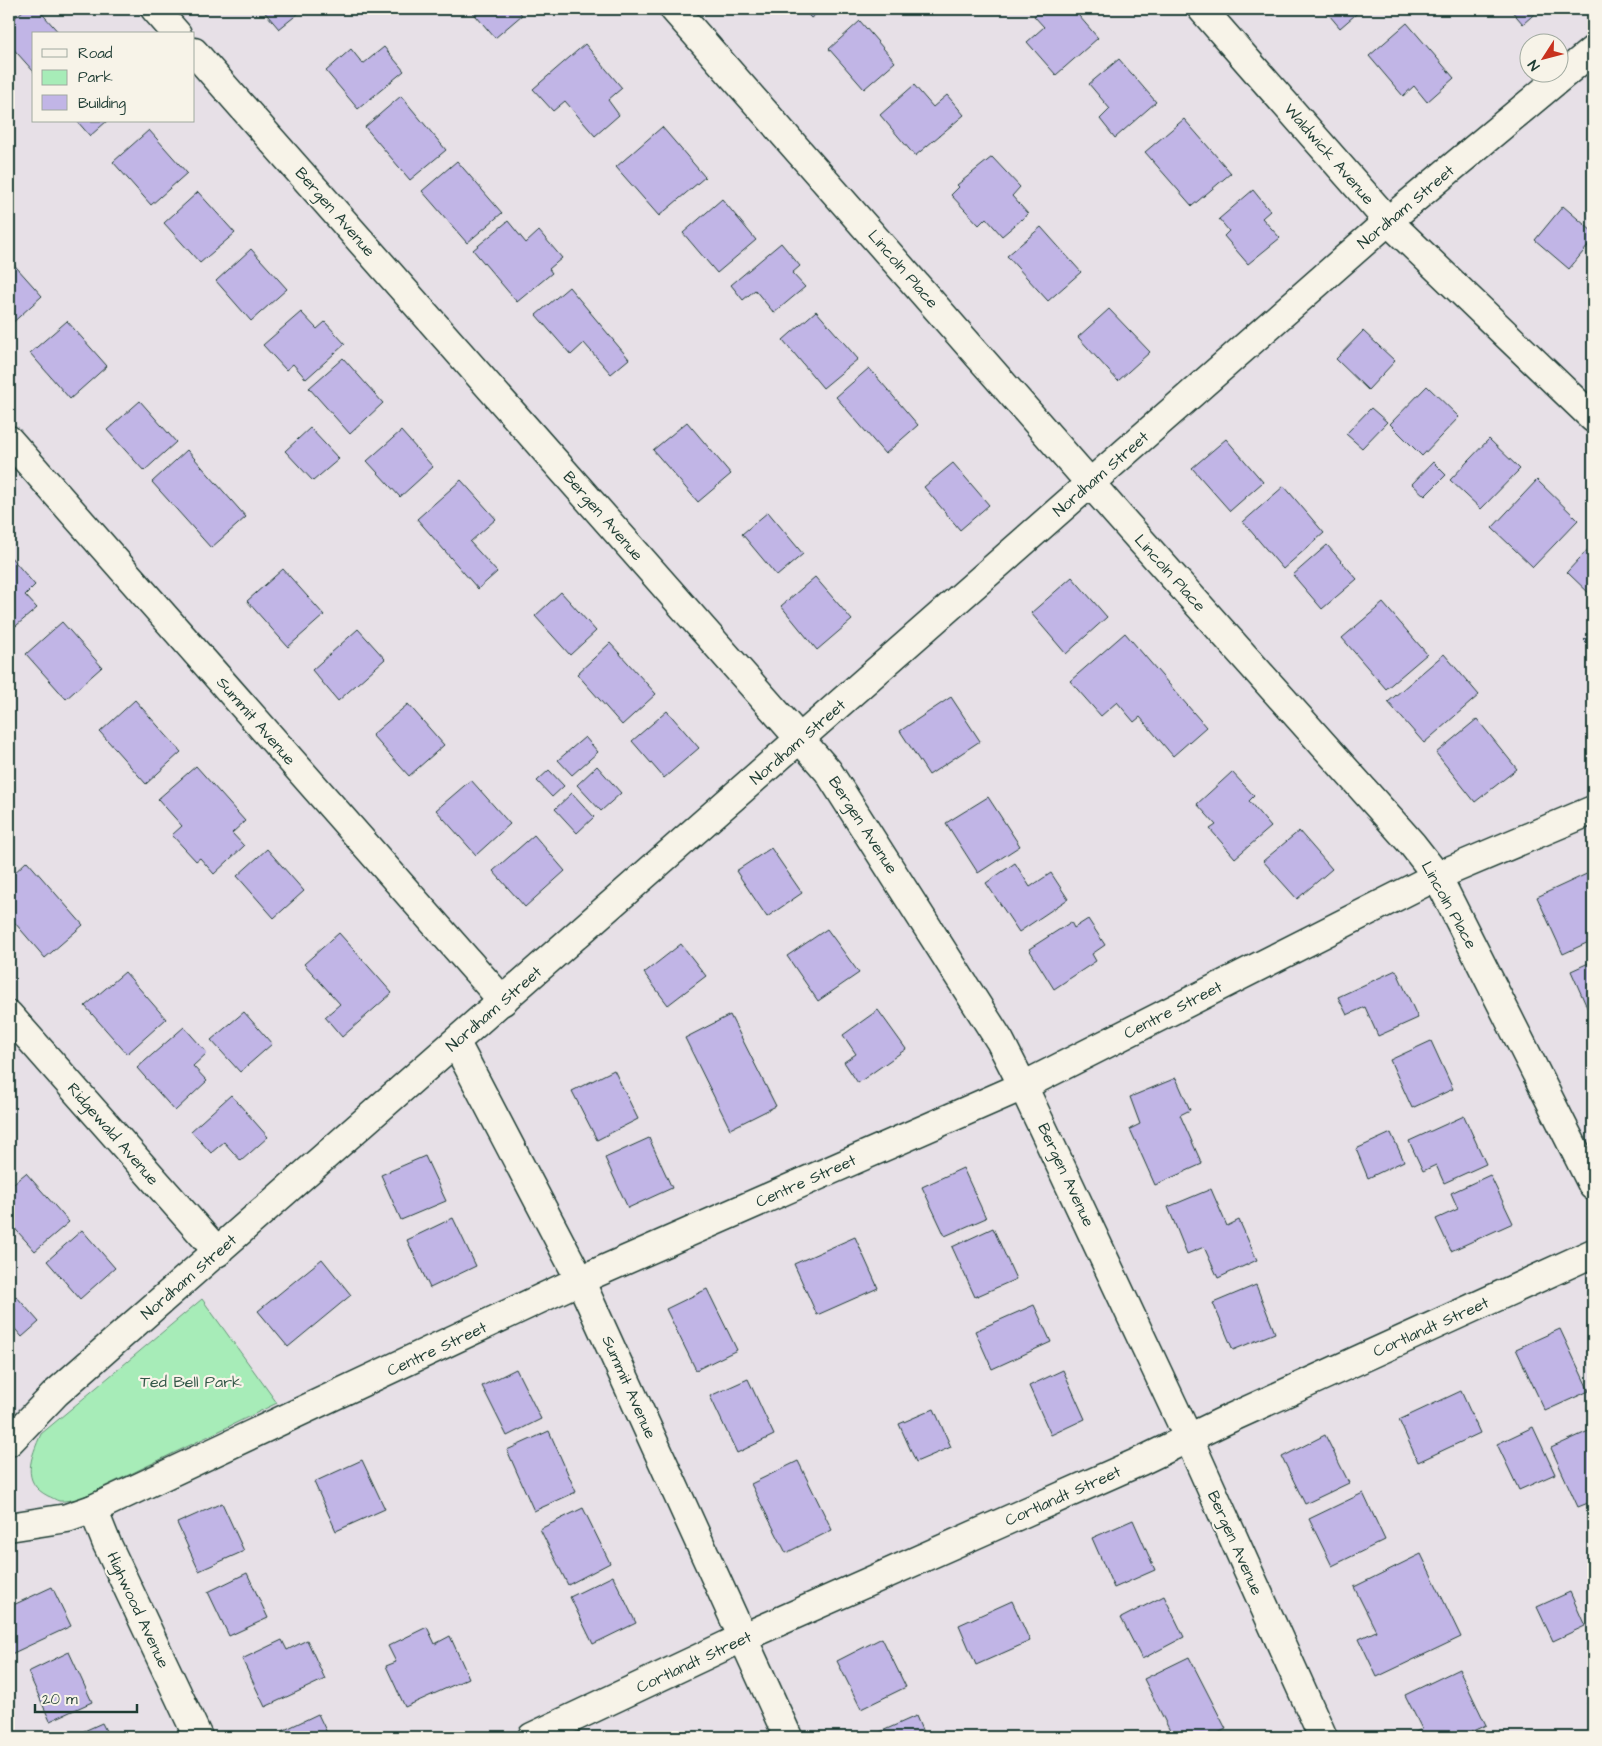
<svg xmlns="http://www.w3.org/2000/svg" width="1602" height="1746" font-family="'Architects Daughter',sans-serif">
<style>
.green{fill:#a7ecb8;stroke:#639476}
.building{fill:#c1b5e6;stroke:#1f3d34}
.lines{fill:none;stroke-linecap:round;stroke-linejoin:round}
.street-casing{stroke:#1f3d34;stroke-width:31}
.street{stroke:#f7f3e8;stroke-width:28}
.labels{text-anchor:middle;dominant-baseline:central;stroke-width:4.5;stroke-linejoin:round;paint-order:stroke}
.street-label{font-size:16px;fill:#1f3d34;stroke:#f7f3e8}
.park-label{font-size:16px;fill:#335748;stroke:#f7f3e8}
</style>
<rect width="100%" height="100%" fill="#e7e0e7"/>
<filter id="ink" filterUnits="userSpaceOnUse"><feTurbulence type="fractalNoise" baseFrequency=".02" numOctaves="2"/><feDisplacementMap in="SourceGraphic" scale="10" xChannelSelector="R" yChannelSelector="G"/><feConvolveMatrix kernelMatrix="1 2 1 2 8 2 1 2 1" color-interpolation-filters="sRGB"/></filter>
<g filter="url(#ink)">
<path class="green" d="M202,1299l75,104 -198,96c-6,0 -14,3 -20,2 -3,-1 -8,-4 -11,-5 -28,-14 -17,-39 -7,-62z"/>
<g class="building">
<path d="M25,9h13l22,25h-26v38l-25,-28v-21z"/>
<path d="M262,9h42l-25,20z"/>
<path d="M470,9h47l5,6 -27,23z"/>
<path d="M803,9h20l-12,9z"/>
<path d="M1042,9h31l25,29 -42,37 -29,-33 17,-15 -10,-11z"/>
<path d="M1324,9h38l-22,19z"/>
<path d="M1510,9h30l-17,15z"/>
<path d="M860,21l35,41 -31,27 -35,-40z"/>
<path d="M1407,23l47,55 -27,24 -13,-16 -11,10 -34,-40z"/>
<path d="M585,44l37,44 -14,12 11,15 -24,21 -30,-35 -12,10 -20,-22z"/>
<path d="M384,47l20,24 -46,38 -32,-38 25,-22 12,15z"/>
<path d="M1119,59l37,43 -41,36 -15,-19 10,-10 -21,-25z"/>
<path d="M914,85l19,22 14,-12 17,20 -49,41 -35,-41z"/>
<path d="M401,96l45,54 -36,30 -45,-53z"/>
<path d="M1184,119l47,54 -39,33 -47,-54z"/>
<path d="M77,121h30l-17,15z"/>
<path d="M662,127l43,50 -46,39 -43,-49z"/>
<path d="M149,130l38,43 -36,32 -38,-43z"/>
<path d="M992,157l28,30 -8,9 16,18 -26,22 -16,-18 -7,7 -28,-30 8,-8 -2,-2z"/>
<path d="M457,161l45,52 -35,30 -45,-52z"/>
<path d="M1253,190l17,21 -8,7 18,20 -32,26 -24,-28 5,-5 -10,-12z"/>
<path d="M198,192l37,41 -35,30 -36,-40z"/>
<path d="M722,199l34,41 -39,33 -34,-40z"/>
<path d="M1563,206l30,26v8l-24,29 -34,-29z"/>
<path d="M508,221l18,22 13,-12 23,27 -13,11 3,4 -35,29 -44,-52z"/>
<path d="M1041,227l40,45 -33,29 -41,-45z"/>
<path d="M781,243l19,23 -8,7 13,14 -31,26 -19,-23 -12,10 -12,-15z"/>
<path d="M251,249l36,40 -36,32 -35,-40z"/>
<path d="M9,259l33,37 -33,30z"/>
<path d="M569,287l60,72 -18,15 -27,-31 -13,12 -35,-40z"/>
<path d="M1109,309l41,43 -32,29 -40,-44z"/>
<path d="M816,311l42,48 -35,29 -40,-48z"/>
<path d="M301,312l16,17 8,-7 20,22 -39,35 -13,-15 -7,6 -23,-25z"/>
<path d="M67,321l40,45 -37,33 -40,-46z"/>
<path d="M1363,331l32,30 -27,29 -32,-31z"/>
<path d="M343,358l40,45 -33,31 -41,-46z"/>
<path d="M869,368l49,57 -33,29 -49,-57z"/>
<path d="M1427,386l32,31 -37,39 -32,-32z"/>
<path d="M140,401l36,41 -32,29 -37,-41z"/>
<path d="M1371,408l16,14 -25,26 -16,-14z"/>
<path d="M687,422l44,52 -33,28 -45,-52z"/>
<path d="M310,428l29,31 -26,22 -28,-30z"/>
<path d="M401,431l32,36 -33,30 -33,-36z"/>
<path d="M1226,439l37,43 -33,29 -38,-43z"/>
<path d="M1489,439l31,30 -39,40 -31,-29z"/>
<path d="M187,450l59,67 -35,31 -59,-66z"/>
<path d="M1433,462l13,13 -21,21 -13,-12z"/>
<path d="M953,463l36,42 -29,25 -36,-43z"/>
<path d="M461,480l35,39 -26,23 27,30 -19,17 -61,-70z"/>
<path d="M1537,480l41,40 -45,47 -41,-39z"/>
<path d="M1284,486l40,47 -41,36 -40,-47z"/>
<path d="M768,512l35,42 -26,22 -35,-42z"/>
<path d="M1593,544v53l-26,-25z"/>
<path d="M1327,545l30,34 -35,30 -29,-34z"/>
<path d="M9,555l26,30 -10,10 12,13 -27,23 -1,-1z"/>
<path d="M283,569l41,46 -36,32 -41,-46z"/>
<path d="M815,577l37,43 -35,30 -36,-44z"/>
<path d="M1072,577l35,40 -41,37 -35,-41z"/>
<path d="M561,592l35,39 -26,24 -35,-39z"/>
<path d="M1383,603l44,51 -41,35 -44,-51z"/>
<path d="M62,622l40,45 -36,32 -40,-45z"/>
<path d="M358,629l27,30 -47,42 -26,-31z"/>
<path d="M1593,631v18l-9,-9z"/>
<path d="M1125,633l81,94 -33,29 -33,-39 -6,5 -17,-20 -16,14 -31,-35z"/>
<path d="M610,643l46,51 -34,31 -45,-51z"/>
<path d="M1444,654l35,41 -55,48 -36,-41z"/>
<path d="M951,697l29,44 -51,34 -29,-44z"/>
<path d="M135,700l46,52 -35,32 -46,-52z"/>
<path d="M408,704l36,41 -35,31 -37,-41z"/>
<path d="M667,711l32,37 -35,30 -32,-37z"/>
<path d="M1477,719l40,50 -42,33 -39,-49z"/>
<path d="M585,737l13,15 -26,23 -14,-15z"/>
<path d="M196,766l49,55 -13,12 12,13 -30,28 -14,-16 -4,3 -24,-26 10,-9 -24,-27z"/>
<path d="M597,766l24,27 -20,18 -24,-26z"/>
<path d="M549,770l15,16 -12,11 -15,-16z"/>
<path d="M1232,772l22,24 -5,5 22,26 -36,31 -25,-29 6,-4 -19,-21z"/>
<path d="M471,780l39,44 -34,31 -40,-45z"/>
<path d="M572,793l22,24 -17,16 -22,-24z"/>
<path d="M988,797l32,49 -42,27 -32,-50z"/>
<path d="M1299,831l33,38 -35,30 -34,-38z"/>
<path d="M534,835l31,36 -40,36 -32,-36z"/>
<path d="M771,848l31,45 -35,24 -31,-46z"/>
<path d="M267,849l37,42 -30,27 -37,-42z"/>
<path d="M27,861l56,64 -38,33 -36,-42v-38z"/>
<path d="M1015,863l15,24 21,-14 17,26 -49,33 -33,-49z"/>
<path d="M1593,871v69l-30,14 -26,-57z"/>
<path d="M1088,919l17,26 -13,9 4,7 -42,28 -25,-40 42,-27 3,6z"/>
<path d="M827,929l32,44 -41,28 -31,-45z"/>
<path d="M339,933l53,60 -50,44 -17,-20 15,-13 -36,-40z"/>
<path d="M681,944l25,32 -38,29 -24,-32z"/>
<path d="M1593,961v60l-22,-50z"/>
<path d="M1396,970l22,48 -40,18 -13,-29 -18,8 -9,-18z"/>
<path d="M125,972l41,47 -39,35 -42,-48z"/>
<path d="M878,1010l28,39 -48,34 -14,-21 12,-8 -13,-19z"/>
<path d="M244,1012l28,32 -32,28 -29,-32z"/>
<path d="M730,1015l46,91 -46,23 -45,-91z"/>
<path d="M184,1027l23,26 -14,13 14,15 -32,30 -38,-43z"/>
<path d="M1431,1041l22,48 -41,19 -22,-48z"/>
<path d="M614,1070l24,49 -41,21 -25,-49z"/>
<path d="M1176,1078l14,32 -10,5 22,49 -47,21 -25,-56 10,-5 -10,-27z"/>
<path d="M231,1095l37,42 -27,24 -17,-19 -13,11 -20,-22z"/>
<path d="M1464,1116l22,48 -42,19 -8,-18 -13,6 -14,-30z"/>
<path d="M1391,1133l13,28 -36,17 -12,-29z"/>
<path d="M649,1138l23,50 -44,20 -23,-50z"/>
<path d="M425,1156l21,45 -45,19 -20,-45z"/>
<path d="M963,1168l23,50 -41,18 -23,-49z"/>
<path d="M26,1173l43,49 -34,29 -26,-29v-35z"/>
<path d="M1490,1175l23,48 -62,28 -15,-32 22,-10 -7,-16z"/>
<path d="M1211,1189l16,37 12,-6 18,40 -39,18 -14,-31 -17,7 -19,-47z"/>
<path d="M453,1218l23,48 -46,22 -23,-48z"/>
<path d="M993,1228l23,51 -41,18 -23,-50z"/>
<path d="M82,1230l33,38 -35,31 -33,-38z"/>
<path d="M855,1237l23,51 -61,27 -23,-51z"/>
<path d="M322,1259l29,36 -63,52 -30,-36z"/>
<path d="M1256,1285l19,48 -42,17 -20,-47z"/>
<path d="M707,1289l30,61 -41,20 -30,-61z"/>
<path d="M16,1296l23,26 -17,15 -13,-15v-20z"/>
<path d="M1034,1305l17,37 -59,27 -17,-38z"/>
<path d="M1560,1329l29,62 -44,20 -29,-62z"/>
<path d="M516,1369l25,50 -34,17 -25,-50z"/>
<path d="M1063,1370l22,49 -34,16 -22,-49z"/>
<path d="M748,1379l26,56 -37,18 -27,-57z"/>
<path d="M1461,1391l19,42 -62,29 -19,-42z"/>
<path d="M934,1409l17,38 -35,15 -17,-38z"/>
<path d="M1533,1427l22,47 -36,16 -22,-46z"/>
<path d="M1593,1429v72l-15,6 -27,-59z"/>
<path d="M549,1431l27,61 -42,19 -27,-61z"/>
<path d="M1325,1435l24,48 -44,21 -23,-47z"/>
<path d="M362,1460l23,49 -49,22 -22,-49z"/>
<path d="M798,1461l34,69 -46,23 -35,-69z"/>
<path d="M1363,1493l22,47 -53,26 -23,-47z"/>
<path d="M222,1503l22,48 -45,20 -22,-48z"/>
<path d="M583,1508l27,55 -42,22 -28,-56z"/>
<path d="M1133,1520l22,50 -41,18 -22,-50z"/>
<path d="M1421,1554l40,83 -84,40 -18,-38 17,-8 -22,-44z"/>
<path d="M247,1573l21,45 -39,18 -21,-44z"/>
<path d="M613,1576l23,47 -43,21 -23,-47z"/>
<path d="M52,1587l19,39 -62,29v-48z"/>
<path d="M1570,1592l15,34 -32,15 -16,-34z"/>
<path d="M1164,1596l20,41 -42,22 -21,-41z"/>
<path d="M1012,1601l18,40 -54,24 -17,-40z"/>
<path d="M427,1627l8,17 15,-8 19,42 -64,29 -19,-41 10,-4 -8,-16z"/>
<path d="M882,1638l24,49 -45,22 -24,-48z"/>
<path d="M282,1640l5,10 20,-10 18,39 -60,28 -23,-48z"/>
<path d="M69,1652l23,50 -42,19 -22,-49z"/>
<path d="M1189,1657l37,72 -16,8h-37l-29,-58z"/>
<path d="M1459,1669l27,56 -26,12h-55l17,-8 -17,-34z"/>
<path d="M1593,1700v16l-6,-13z"/>
<path d="M318,1714l11,23h-52l-1,-3z"/>
<path d="M916,1716l9,21h-53l-1,-1z"/>
<path d="M102,1723l7,14h-38z"/>
</g>
<g class="lines">
<defs>
<g id="street">
<path d="M155,9l22,25"/>
<path d="M674,9l445,507 293,328 25,32 156,310"/>
<path d="M1202,9l186,212 205,197"/>
<path d="M194,52l634,719 172,270 23,45 165,351 135,300"/>
<path d="M9,440l494,561"/>
<path d="M9,1015l209,237"/>
<path d="M456,1043l124,237 208,457"/>
<path d="M9,1442l47,-49 1332,-1172 205,-171"/>
<path d="M93,1509l14,35 91,193"/>
<path d="M9,1527l58,-9 26,-9 487,-229 443,-194 414,-210 156,-66"/>
<path d="M532,1737l210,-99 399,-177 83,-40 369,-168"/>
</g>
</defs>
<use href="#street" class="street-casing"/>
<use href="#street" class="street"/>
</g>
</g>
<g class="labels">
<g class="street-label">
<text transform="translate(1329 154) rotate(49)">Waldwick Avenue</text>
<text transform="translate(1406 207) rotate(-40)">Nordham Street</text>
<text transform="translate(335 212) rotate(49)">Bergen Avenue</text>
<text transform="translate(903 269) rotate(49)">Lincoln Place</text>
<text transform="translate(1101 474) rotate(-41)">Nordham Street</text>
<text transform="translate(603 516) rotate(49)">Bergen Avenue</text>
<text transform="translate(1170 573) rotate(48)">Lincoln Place</text>
<text transform="translate(256 721) rotate(49)">Summit Avenue</text>
<text transform="translate(798 742) rotate(-41)">Nordham Street</text>
<text transform="translate(863 825) rotate(57)">Bergen Avenue</text>
<text transform="translate(1449 905) rotate(61)">Lincoln Place</text>
<text transform="translate(494 1009) rotate(-41)">Nordham Street</text>
<text transform="translate(1173 1010) rotate(-27)">Centre Street</text>
<text transform="translate(113 1134) rotate(49)">Ridgewald Avenue</text>
<text transform="translate(1066 1175) rotate(65)">Bergen Avenue</text>
<text transform="translate(806 1181) rotate(-24)">Centre Street</text>
<text transform="translate(189 1277) rotate(-41)">Nordham Street</text>
<text transform="translate(1431 1327) rotate(-24)">Cortlandt Street</text>
<text transform="translate(437 1349) rotate(-25)">Centre Street</text>
<text transform="translate(629 1387) rotate(66)">Summit Avenue</text>
<text transform="translate(1063 1496) rotate(-24)">Cortlandt Street</text>
<text transform="translate(1235 1543) rotate(66)">Bergen Avenue</text>
<text transform="translate(138 1610) rotate(65)">Highwood Avenue</text>
<text transform="translate(694 1662) rotate(-25)">Cortlandt Street</text>
</g>
<g class="park-label">
<text x="191" y="1382">Ted Bell Park</text>
</g>
</g>
<rect width="1602" height="1746" fill="none" stroke="#f7f3e8" stroke-width="30"/>
<rect x="15" y="15" width="1572" height="1716" fill="none" stroke="#1f3d34" stroke-width="2" filter="url(#ink)"/>
<rect x="32" y="32" width="162" height="90" fill="#f7f3e8" stroke="#a1aaa0"/>
<rect x="42" y="49" width="25" height="8" fill="#f7f3e8" stroke="#a1aaa0"/>
<text x="78" y="58" font-size="15" fill="#1f3d34">Road</text>
<rect x="42" y="70" width="25" height="15" fill="#a7ecb8" stroke="#a1aaa0"/>
<text x="78" y="82" font-size="15" fill="#1f3d34">Park</text>
<rect x="42" y="95" width="25" height="15" fill="#c1b5e6" stroke="#a1aaa0"/>
<text x="78" y="108" font-size="15" fill="#1f3d34">Building</text>
<g transform="translate(1544 58) rotate(234)"><circle r="24" fill="#f7f3e8" stroke="#a1aaa0"/>
<path d="M0-4L9 19L0 12L-9 19Z" fill="#c8321e"/>
<text y="-8" font-size="14" font-weight="bold" text-anchor="middle" fill="#1f3d34">N</text>
</g>
<path d="M35 1704v8h102v-8" fill="none" stroke="#1f3d34" stroke-width="2.5"/>
<text x="42" y="1704" font-size="15" fill="#1f3d34" stroke="#f7f3e8" stroke-width="4" paint-order="stroke">20 m</text>
</svg>
